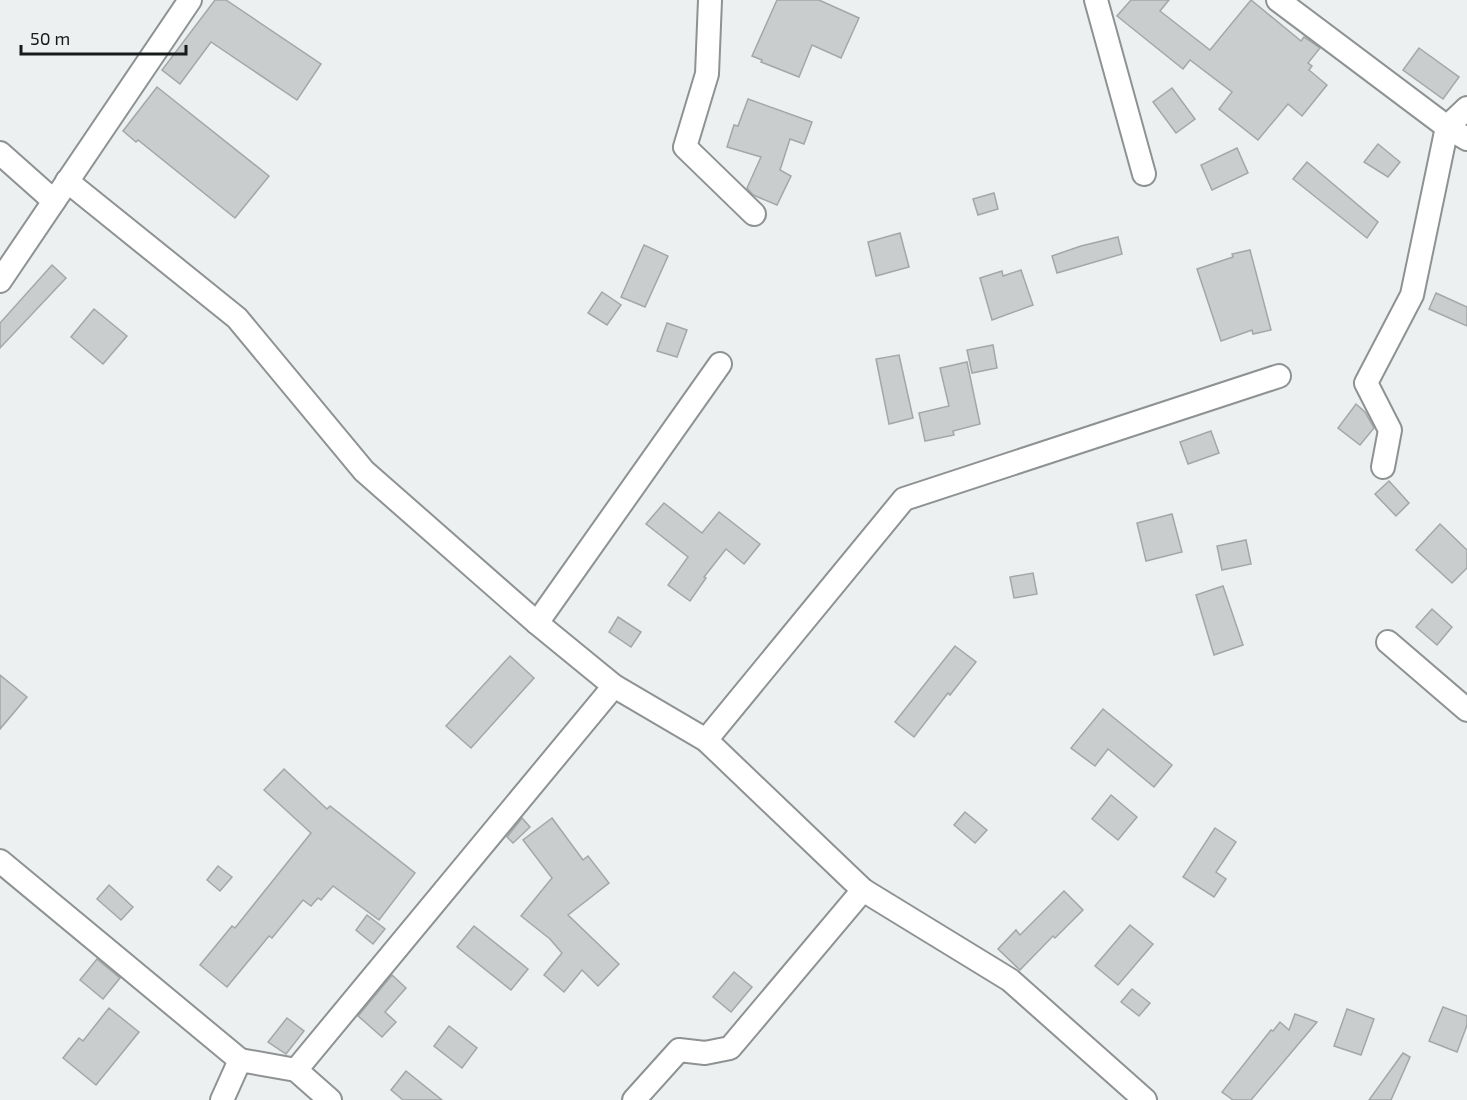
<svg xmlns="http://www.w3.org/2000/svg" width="1467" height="1100" font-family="'Exo 2',sans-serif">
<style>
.building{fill:#c9cdcd;stroke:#a4a7a7;stroke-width:1.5}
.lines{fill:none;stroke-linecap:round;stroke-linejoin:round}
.minor-casing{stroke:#8f9292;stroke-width:26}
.minor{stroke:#fff;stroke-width:22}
</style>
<rect width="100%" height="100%" fill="#edf0f0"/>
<g class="building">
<path d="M215,0h11l95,64 -24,36 -86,-58 -31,42 -18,-14z"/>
<path d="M777,0h42l40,18 -18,40 -29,-13 -13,32 -38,-15 1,-2 -10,-4z"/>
<path d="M1131,0h38l-9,11 50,39 41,-50 50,41 3,-4 16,11 -12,15 4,3 -3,4 18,15 -25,31 -14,-12 -30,36 -39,-31 13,-17 -42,-32 -7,9 -66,-53z"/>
<path d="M1419,48l40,29 -16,22 -40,-29z"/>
<path d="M157,87l112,89 -34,42 -97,-78 -2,2 -13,-11z"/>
<path d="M1172,88l23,31 -19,14 -23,-31z"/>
<path d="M748,99l64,23 -8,22 -14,-5 -10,31 11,6 -14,29 -24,-10 -6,-7 14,-31 -34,-10 7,-22 4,1z"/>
<path d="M1378,144l22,18 -12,15 -24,-15z"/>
<path d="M1237,148l11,25 -36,17 -11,-25z"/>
<path d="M1307,162l71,60 -11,16 -74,-59z"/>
<path d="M994,193l4,16 -20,6 -5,-16z"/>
<path d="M900,233l9,34 -33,9 -8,-34z"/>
<path d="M1118,237l4,17 -65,19 -5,-17 29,-10z"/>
<path d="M644,245l24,11 -23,51 -24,-10z"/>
<path d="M1250,250l21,80 -18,4 -1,-4 -31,11 -24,-72 36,-12 -1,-3z"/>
<path d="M52,265l14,13 -66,70v-25z"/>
<path d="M1021,270l12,35 -41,15 -12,-42 22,-7 1,5z"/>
<path d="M602,292l19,13 -14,20 -19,-12z"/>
<path d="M1436,293l31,14v19l-38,-17z"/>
<path d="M94,309l33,27 -24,28 -32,-27z"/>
<path d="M667,323l20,7 -10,27 -20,-6z"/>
<path d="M993,345l4,23 -25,5 -5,-23z"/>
<path d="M899,355l14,63 -24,6 -13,-65z"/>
<path d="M967,362l13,62 -27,7 1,4 -29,6 -6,-28 30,-7 -9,-38z"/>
<path d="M1356,404l9,8 9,16 -14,17 -22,-17z"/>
<path d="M1211,431l8,22 -31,11 -8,-22z"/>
<path d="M1389,481l20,22 -13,13 -21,-22z"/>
<path d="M664,503l38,30 17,-21 41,32 -16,20 -18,-15 -22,28 2,1 -16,23 -22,-16 20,-28 -42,-33z"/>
<path d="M1172,514l10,38 -36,9 -9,-38z"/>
<path d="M1440,524l27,26v18l-15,15 -36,-33z"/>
<path d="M1246,540l5,24 -29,6 -5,-24z"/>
<path d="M1033,573l4,21 -23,4 -4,-21z"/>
<path d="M1223,586l20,59 -29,10 -18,-60z"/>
<path d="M1432,609l20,18 -15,18 -21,-18z"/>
<path d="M618,617l23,15 -10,15 -22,-15z"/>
<path d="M955,646l21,16 -26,33 -2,-2 -34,44 -19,-15z"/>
<path d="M510,656l24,22 -63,70 -25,-22z"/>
<path d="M0,675l27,22 -27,32z"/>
<path d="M1103,709l69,56 -18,22 -46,-38 -13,17 -24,-18z"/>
<path d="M284,769l43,40 3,-3 85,67 -36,47 -46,-34 -12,14 -3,-2 -7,8 -8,-6 -31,38 -3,-2 -42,51 -27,-22 32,-39 3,2 76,-95 -47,-43z"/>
<path d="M1111,795l26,22 -19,23 -26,-21z"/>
<path d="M965,812l22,18 -12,13 -21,-18z"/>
<path d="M522,818l8,9 -17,16 -6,-6z"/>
<path d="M552,818l31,42 5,-4 21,27 -41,32 51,49 -21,22 -16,-16 -18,22 -20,-17 18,-22 -12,-14 -29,-23 31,-38 -29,-38z"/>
<path d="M1215,828l21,14 -20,30 10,7 -12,18 -31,-20z"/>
<path d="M218,866l14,11 -12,14 -13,-11z"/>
<path d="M109,885l24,22 -12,13 -24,-21z"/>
<path d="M1064,891l19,19 -28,28 -2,-2 -33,34 -22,-21 18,-19 4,5z"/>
<path d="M367,915l18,14 -12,15 -17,-14z"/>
<path d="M1130,925l23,19 -35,41 -23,-19z"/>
<path d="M474,926l54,43 -17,21 -54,-43z"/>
<path d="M97,959l23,19 -17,21 -23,-19z"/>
<path d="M734,972l18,15 -21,25 -18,-15z"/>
<path d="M392,975l14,13 -21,24 11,10 -14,15 -24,-21z"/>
<path d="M1132,989l18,14 -11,13 -18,-14z"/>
<path d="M1443,1007l24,9v9l-10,27 -28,-11z"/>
<path d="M109,1008l30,24 -43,53 -33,-27 16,-20 4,3z"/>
<path d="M1347,1009l27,10 -13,36 -27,-9z"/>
<path d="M1295,1014l22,8 -66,78h-18l-11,-8 49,-62 2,1 7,-9 9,8z"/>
<path d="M287,1018l17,13 -18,23 -18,-12z"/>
<path d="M449,1026l28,22 -15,20 -28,-22z"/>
<path d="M1403,1053l7,4 -19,43h-22z"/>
<path d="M406,1071l36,29h-39l-12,-10z"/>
</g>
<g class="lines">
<defs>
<g id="minor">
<path d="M710,0l-3,74 -22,73 69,67"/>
<path d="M1096,0l48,174"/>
<path d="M1278,0l169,127 20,12"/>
<path d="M0,153l54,48"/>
<path d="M67,181l170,137 127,153 173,152 77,63 92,54 157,150 147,90 135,120"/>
<path d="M0,281l190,-281"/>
<path d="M1383,467l7,-37 -24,-47 46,-88 35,-168 20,-19"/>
<path d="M537,623l183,-259"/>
<path d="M1388,642l79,68"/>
<path d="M706,740l198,-241 375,-123"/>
<path d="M0,861l240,199"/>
<path d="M296,1070l318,-384"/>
<path d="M222,1100l18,-40 56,10 34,30"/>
<path d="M634,1100l45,-50 26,3 25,-5 133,-158"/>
</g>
</defs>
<use href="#minor" class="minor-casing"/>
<use href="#minor" class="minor"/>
</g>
<path d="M21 45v9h165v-9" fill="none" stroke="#191a1a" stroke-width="3"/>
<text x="30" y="45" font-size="18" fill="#191a1a" stroke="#edf0f0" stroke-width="4.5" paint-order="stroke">50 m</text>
</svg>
